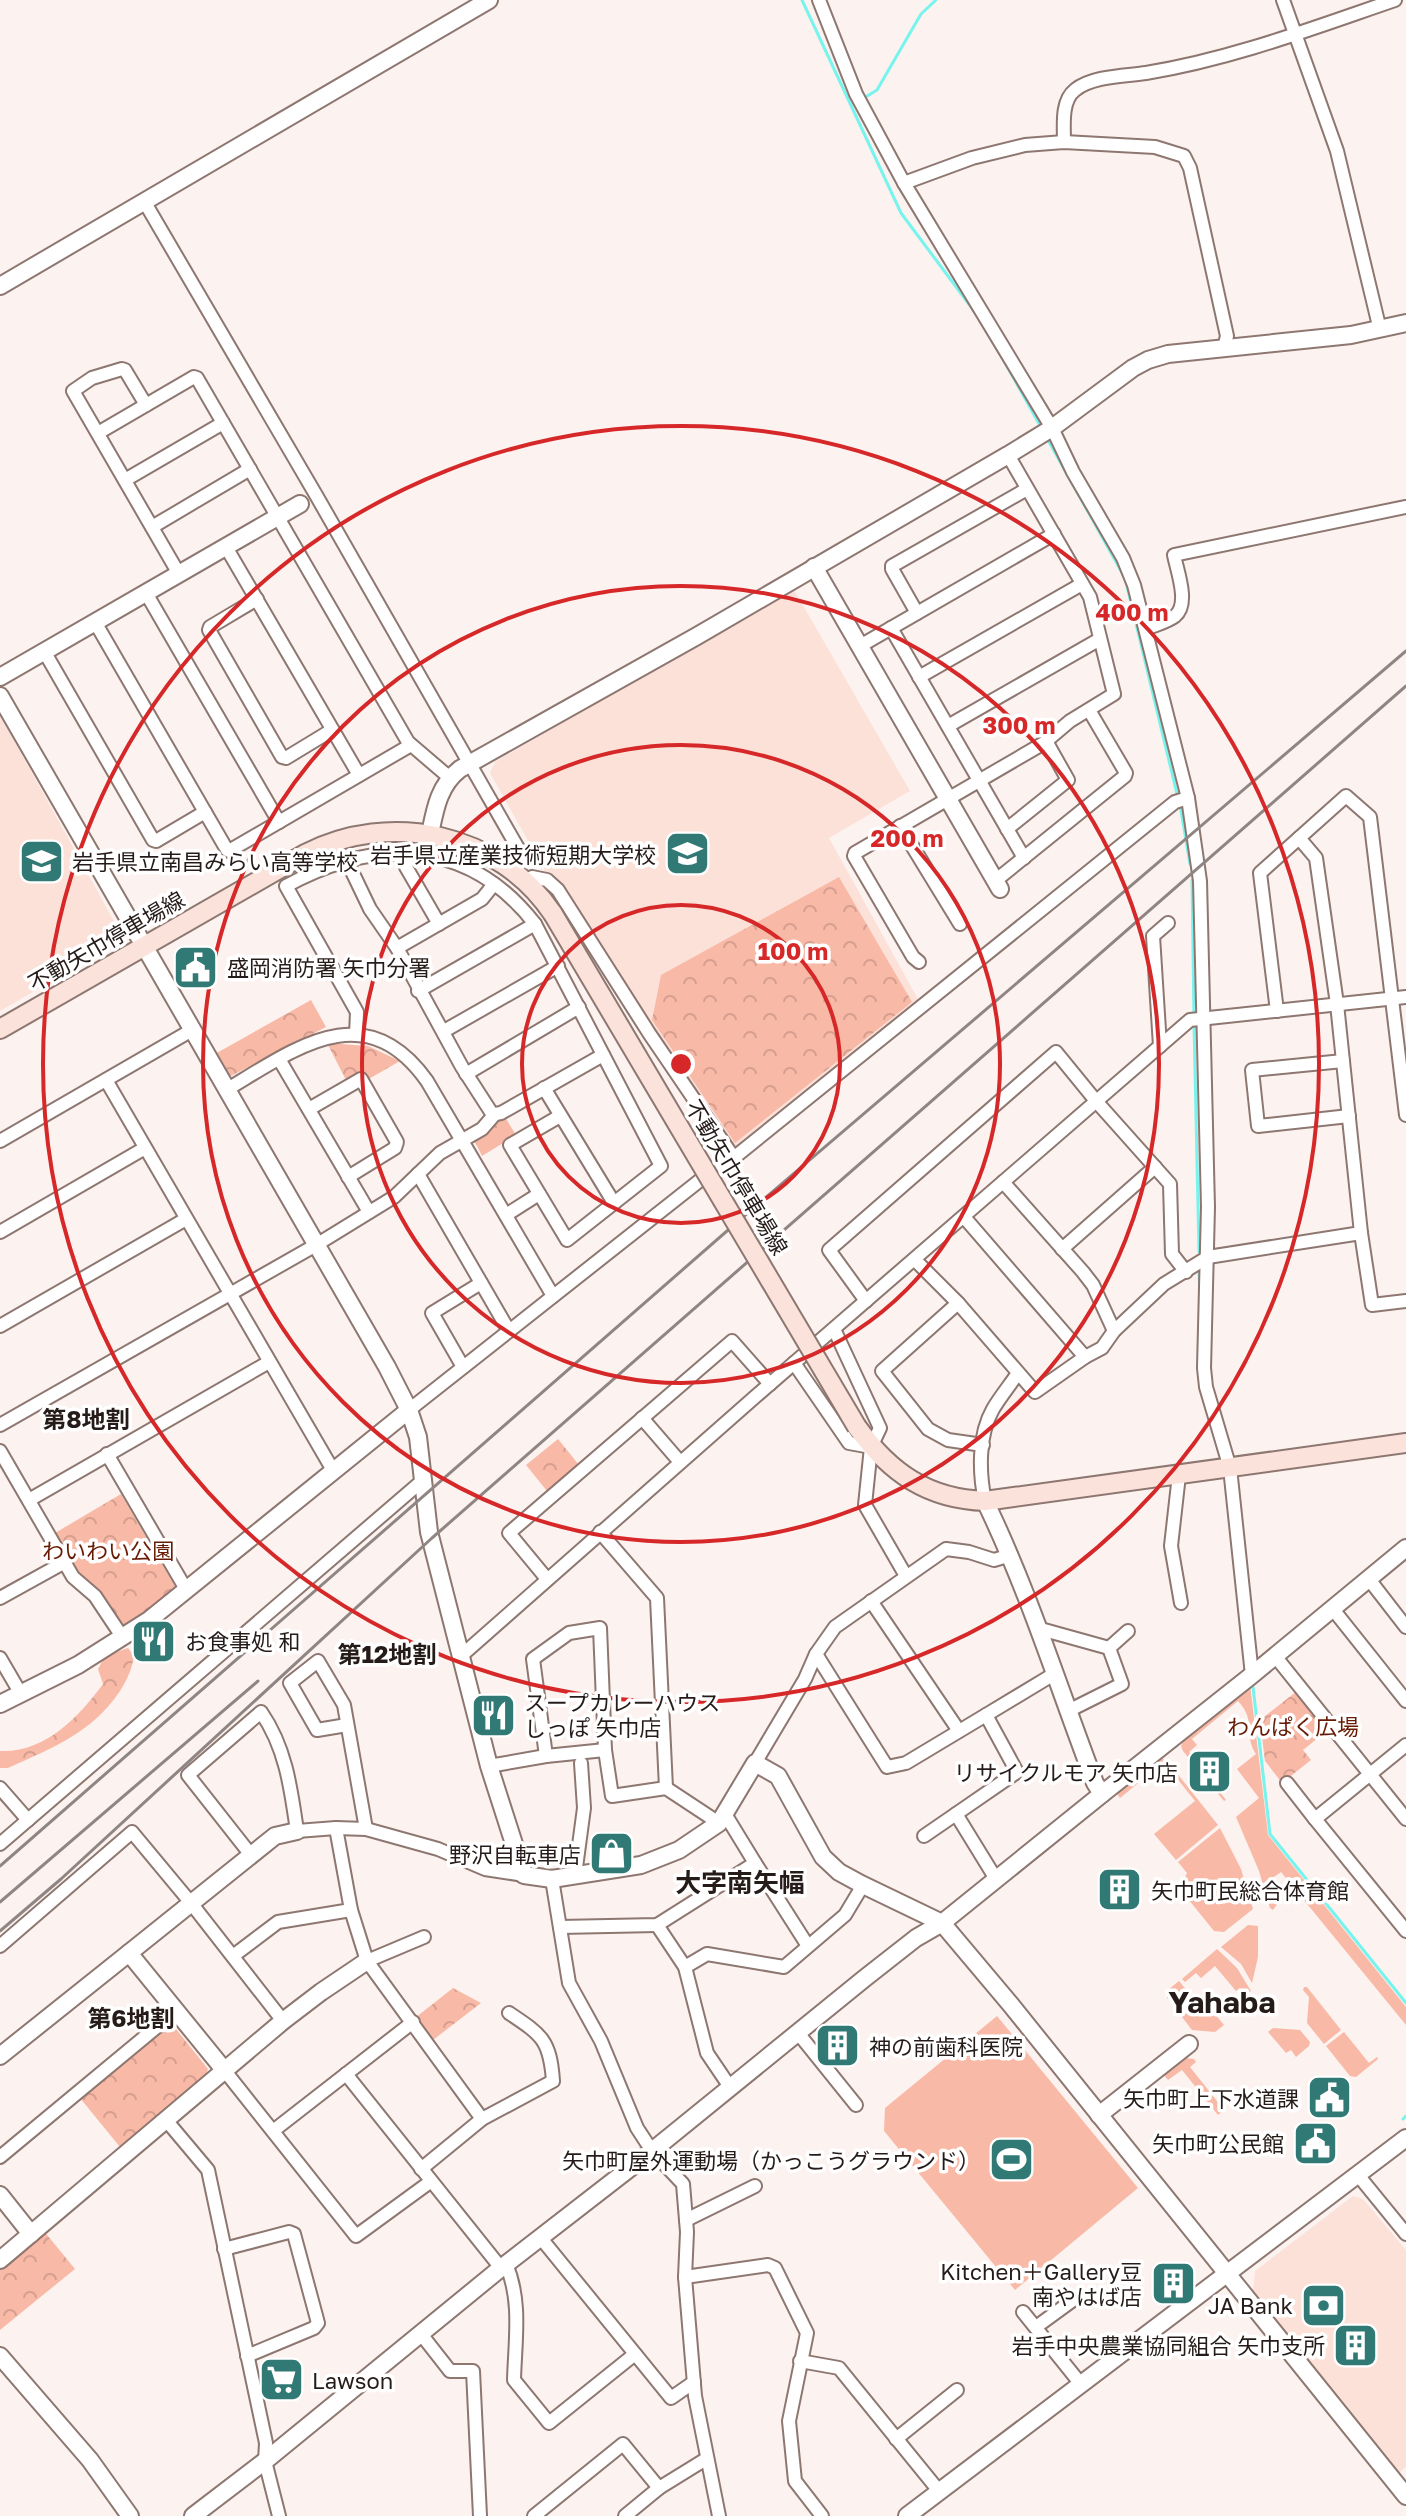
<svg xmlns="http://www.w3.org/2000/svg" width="1406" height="2516" font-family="'Golos Text','Noto Sans JP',sans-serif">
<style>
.built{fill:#fce1d9}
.grass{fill:#f9b9a7}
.park{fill:url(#park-crowns)}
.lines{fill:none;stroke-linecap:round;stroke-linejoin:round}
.stream{stroke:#77f4ed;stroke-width:3}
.minor-casing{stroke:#8d7770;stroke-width:16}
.tertiary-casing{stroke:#8d7770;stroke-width:20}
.secondary-casing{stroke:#8d7770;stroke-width:22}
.minor{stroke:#fff;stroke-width:12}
.tertiary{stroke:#fff;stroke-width:16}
.secondary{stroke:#fbe3dc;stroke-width:18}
.rail{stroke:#8f8683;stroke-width:3}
.secondary-bridge-casing{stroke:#8d7770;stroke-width:22;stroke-linecap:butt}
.secondary-bridge{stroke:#fbe3dc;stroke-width:18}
.ring{fill:none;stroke:#d62828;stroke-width:4}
.labels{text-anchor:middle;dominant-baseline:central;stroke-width:7;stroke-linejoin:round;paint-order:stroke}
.poi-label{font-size:22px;fill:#251c1a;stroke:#fff;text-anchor:end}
.street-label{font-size:22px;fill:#251c1a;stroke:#fff}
.park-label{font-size:22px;fill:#681b04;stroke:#fff}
.neighbourhood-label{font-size:24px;font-weight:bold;fill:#251c1a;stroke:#fff}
.quarter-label{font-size:26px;font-weight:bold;fill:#251c1a;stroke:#fff}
.district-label{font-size:30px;font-weight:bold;fill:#251c1a;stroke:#fff}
.centre{fill:#d62828;stroke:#fff;stroke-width:4}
.ring-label{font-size:24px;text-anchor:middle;font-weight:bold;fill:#d62828;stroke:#fff;stroke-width:7;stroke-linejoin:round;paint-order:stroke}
</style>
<defs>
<pattern id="park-crowns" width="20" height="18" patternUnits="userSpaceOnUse" patternTransform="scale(2)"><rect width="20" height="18" fill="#f9b9a7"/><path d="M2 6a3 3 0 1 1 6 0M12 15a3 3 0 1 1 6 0" fill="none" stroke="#d59e8f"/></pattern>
</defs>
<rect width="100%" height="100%" fill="#fcf2ef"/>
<g class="built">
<path d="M793,588l117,203 -81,47 90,163 -185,149 -179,-274 -10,-5 -55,-98 5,-11z"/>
<path d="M0,715l120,217 -3,11 -117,68z"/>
<path d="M1353,2196l10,3 43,51v217l-7,6 -146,-182 2,-20z"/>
</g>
<g class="grass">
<path d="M1250,1684l18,151 138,172v18l-125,-153 -14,10 14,17 -8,11 -3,-2 -11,-37 -23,-54 23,-19 -22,-29 19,-15c-13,-19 1,-33 -18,-53l-46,38 5,6 -8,7 37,48 -2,1 -41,-50 -2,-5 3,-7z"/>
<path d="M1163,1759l5,3 50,63 -42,35 -22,-26 41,-33 -31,-39 -44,36 -5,-7 38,-30z"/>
<path d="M1220,1828l21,41 12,40 -29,23 -10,-1 -34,-42 7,-16 -9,-11z"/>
<path d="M1248,1925l10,1v31l-6,26 -11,-19 -20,-17z"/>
<path d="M1217,1949l20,19 14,23 -5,4 -6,-7 -4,3 -21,-25 -14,12 -5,-5 -11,9 -3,-3z"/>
<path d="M1179,1981l15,18 5,-4 25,30 -9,7 -23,-2 -10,-13 7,-7 -14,-17 -8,6 1,-9z"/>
<path d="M1304,1987h3l34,43 -17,14 -17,-21 2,-26 -6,-7z"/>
<path d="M997,2016l141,172 -123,102 -131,-159 1,-23z"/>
<path d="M1273,2028l27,2 10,12 -1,4 -13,11 -5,-7 -5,3 -18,-21z"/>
<path d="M1344,2032l25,31 8,-6 1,2 -22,18 -6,-1 -24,-30z"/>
<path d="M1185,2058l9,1 2,3 -6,5 34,43 -6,5 -36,-45 -14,10 -4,-5z"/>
</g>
<g class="park">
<path d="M839,877l73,125 -177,141 -83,-123 9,-45z"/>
<path d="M311,1000l15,27 -97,50 -14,-23z"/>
<path d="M327,1043l41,3 32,15 -33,19 -8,-8 -13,8z"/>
<path d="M505,1117l11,18 -34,21 -8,-16z"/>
<path d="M558,1439l21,26 -32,26 -21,-26z"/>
<path d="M121,1494l55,94 -53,40 -46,-52 -27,-40z"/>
<path d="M128,1648l6,8c-2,13 -7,24 -14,35 -28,42 -68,57 -112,77h-8v-17c45,2 79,-34 103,-67l-5,-15 7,-13z"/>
<path d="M1297,1691l31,39 -25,20 8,10 -29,23 -17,-22 -5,-41z"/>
<path d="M453,1988l28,15 -48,37 -18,-22z"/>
<path d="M172,2024l36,45 -2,7 -86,71 -40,-49z"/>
<path d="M43,2230l32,39 -75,61v-64z"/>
</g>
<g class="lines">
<g class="stream">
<path d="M802,0l99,213 76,102"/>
<path d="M864,98l13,-8 44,-76 15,-14"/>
<path d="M999,352l43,77"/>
<path d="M1048,440l77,138 53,220"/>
<path d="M1180,805l10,59"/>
<path d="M1192,880l2,137"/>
<path d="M1194,1024l5,228"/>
<path d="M1199,1268l1,37"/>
<path d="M1253,1687l17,147 136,169"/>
<path d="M1403,2119l3,-3"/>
</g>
<defs>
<g id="minor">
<path d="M819,0l37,94 48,89 148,245 21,44 50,86 11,27 54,213 12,83 8,326 -4,161 2,19 24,81 22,207"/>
<path d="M1283,0l54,151 43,179"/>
<path d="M1064,142c0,-17 -3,-41 11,-52 17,-14 50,-14 71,-17 86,-14 167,-45 249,-73"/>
<path d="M904,183l68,-25 53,-13 39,-3 91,5 29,9 6,12 37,168 -3,12"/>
<path d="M144,201l172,294 207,362"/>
<path d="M146,405l-21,-35 -3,-1 -30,9 -19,13 106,183"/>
<path d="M98,433l96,-56 3,1 211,364 42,36"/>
<path d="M125,480l98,-57"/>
<path d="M152,527l98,-58"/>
<path d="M226,547l133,228"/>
<path d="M146,593l133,229"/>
<path d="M257,599l-47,28 -1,3 73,127 4,1 46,-28"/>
<path d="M917,613l-25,-44v-3l135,-77"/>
<path d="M95,622l132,228 2,1 182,-106"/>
<path d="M891,628l133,230"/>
<path d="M1146,629c9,-4 21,-7 29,-13 15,-12 2,-45 -1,-61l231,-48"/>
<path d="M860,646l194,-112"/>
<path d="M44,651l109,189 3,1 49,-29"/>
<path d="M919,677l163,-93"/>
<path d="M948,726l152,-87"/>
<path d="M900,826l60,98"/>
<path d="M1007,829l61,-49 -22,-39"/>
<path d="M1299,838l17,20 21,146 24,229 11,72 34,-4"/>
<path d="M407,853l-1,14 33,57"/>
<path d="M346,859l24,50 27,39 65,119 29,45 4,2 6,-1 102,-58"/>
<path d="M524,881l8,-4 15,3 11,10 91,143 83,122"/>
<path d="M995,881l130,-105 1,-3 -37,-63"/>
<path d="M397,948l85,-49 12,-15"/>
<path d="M919,962l-6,-5 -59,-101 1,-3 189,-110 26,-22 44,-27 -24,-97 -82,-142"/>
<path d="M418,991l117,-67"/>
<path d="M1277,1011l-17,-138 86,-77 24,21 36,298"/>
<path d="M444,1031l114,-65"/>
<path d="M356,1035l1,-23 -71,-126c90,-49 182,-48 249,38l126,242 -94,74 -57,-95 50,-29"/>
<path d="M1160,1046l-7,-110 15,-13"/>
<path d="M279,1059l90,153"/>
<path d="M1343,1061l-91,9 6,56 91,-10"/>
<path d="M466,1074l113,-67"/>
<path d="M106,1080l228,392"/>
<path d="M544,1088l70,115"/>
<path d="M226,1090c69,-41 139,-96 201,-9l126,215"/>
<path d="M309,1109l52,-30 36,63 -2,6 -47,29"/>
<path d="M0,1141l192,-111"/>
<path d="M418,1174l91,157"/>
<path d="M1003,1182l80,90 10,13 21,46"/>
<path d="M506,1215l33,-21"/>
<path d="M964,1217l121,140"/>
<path d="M0,1232l145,-84"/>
<path d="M1062,1249l93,-82"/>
<path d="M915,1260l43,43 77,89 50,-35 17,-9 12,-17 50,-47 44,-27 153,-24"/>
<path d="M866,1301l-37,-51 227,-198 40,49 74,83 2,70 14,18"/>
<path d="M958,1303l-76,68 46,58 20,11 35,5"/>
<path d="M0,1326l186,-107"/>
<path d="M834,1329l46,99 -9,19 -6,58 41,71"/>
<path d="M794,1363l55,80 22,4"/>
<path d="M463,1367l-31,-54 49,-30"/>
<path d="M409,1410l323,-255 4,1 439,-354 13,-4"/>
<path d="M642,1418l38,44"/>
<path d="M0,1425l316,-180 78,-48 46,-44 42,-24 13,-15"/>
<path d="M0,1451l73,126 22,19 28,42"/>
<path d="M107,1454l80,137"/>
<path d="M1179,1475l-8,71 10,57"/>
<path d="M29,1500l240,-138"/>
<path d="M985,1501c-6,-28 -7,-66 8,-92 7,-12 17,-24 25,-36"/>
<path d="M600,1532l57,66 9,190"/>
<path d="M1368,1578l38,49"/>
<path d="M547,1579l-38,-46 223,-192 38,43"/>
<path d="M0,1598l65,-36"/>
<path d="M871,1601l88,130"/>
<path d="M1332,1608l74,93"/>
<path d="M1037,1628l72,20"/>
<path d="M816,1654l71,113 19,-4 80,-48 31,57 -61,42 40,65"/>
<path d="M461,1656l295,-260 434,-376 216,-23"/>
<path d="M1275,1656l131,163"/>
<path d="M0,1658l21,36"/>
<path d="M1068,1711l54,-27 -13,-36 19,-17"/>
<path d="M986,1715l68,-41"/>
<path d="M347,1725l-30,5 -27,-47 28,-22 26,44 22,124"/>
<path d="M1406,1745l-91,74 91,112"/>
<path d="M546,1756l-13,-97 36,-26 31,-5 5,122 7,46 54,-8 53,35"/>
<path d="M755,1763l50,-84 11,-25 19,-27 111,-78 23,3 25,8 17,-5"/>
<path d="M489,1766l57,-10 59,-6"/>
<path d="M1287,1783l28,36"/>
<path d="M0,1788l28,32"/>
<path d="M336,1828l15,82 16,51 115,158"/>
<path d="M924,1836l32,-22"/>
<path d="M0,1844l422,-363"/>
<path d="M251,1855l-63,-80 73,-63c25,36 30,77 36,119l39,-3 30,1 72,20 47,20 39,6"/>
<path d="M755,1863l53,83"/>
<path d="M575,1875l9,-67 -3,-45"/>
<path d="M552,1879l17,104 32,58 36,87 15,23 31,33 4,48 -2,45 10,119 24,120"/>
<path d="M657,1925l28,42 22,86 23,34"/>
<path d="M560,1927l97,-2 98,-62 -30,-49"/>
<path d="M0,1946l132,-114 59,71 92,118"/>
<path d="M233,1956l45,-34 73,-12"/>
<path d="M367,1961l57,-24"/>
<path d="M685,1967l22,-13 77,13 61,-52 18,-30"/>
<path d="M798,2033l58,72"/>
<path d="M225,2071l131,165 74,-54"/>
<path d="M346,2074l155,194"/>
<path d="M166,2120l42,50 58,273 -1,18 14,55"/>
<path d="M273,2131l140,-109"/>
<path d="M0,2157l176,-146"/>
<path d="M421,2169l61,-50 71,-38c-3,-41 -11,-46 -44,-68"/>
<path d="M1358,2175l48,59"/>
<path d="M686,2220l69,-34"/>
<path d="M540,2237l131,161 23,-16"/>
<path d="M224,2249l65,-17 5,2 24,89 -4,5 -67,28"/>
<path d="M506,2264c16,37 9,77 8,116l35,43 86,-69"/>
<path d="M685,2277l83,-12 7,3 32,65 -18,88 6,60 27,35"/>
<path d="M1023,2312l57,71"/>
<path d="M1036,2327l37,-27"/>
<path d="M421,2334l29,37h23l7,145"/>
<path d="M800,2361l39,7 100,123"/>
<path d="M896,2439l61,-49"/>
<path d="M534,2516l89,-72 36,44"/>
<path d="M625,2516l34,-28 47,-29"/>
</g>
<g id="tertiary">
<path d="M0,286l489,-286"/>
<path d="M814,567l186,322"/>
<path d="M0,677l300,-173"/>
<path d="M0,696l387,671 22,43 9,27 11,95 60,234 35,109 28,4 89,-14 38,-15 40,-27 36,-60 23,13 45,81 16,15 22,12 81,39 69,82 395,491"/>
<path d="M430,834c5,-25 9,-49 30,-65l237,-133 311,-181 44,-27 81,-60 15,-8 20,-6 183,-19 55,-12"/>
<path d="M0,1704l78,-39 71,-45 260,-210"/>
<path d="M1102,1794l150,-119 154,-127"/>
<path d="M0,2056l129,-103"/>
<path d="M225,2071l-96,-118 146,-117 22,-5"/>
<path d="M1099,2115l90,-71"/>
<path d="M0,2195l31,39"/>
<path d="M0,2260l283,-239 38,-29 46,-31"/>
<path d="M0,2356l90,104 40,56"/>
<path d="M193,2516l72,-55 236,-193 151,-117 213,-173 51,-40 26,-15 160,-129 -7,-11c-36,-94 -66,-191 -110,-282"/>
<path d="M907,2516l499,-378"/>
</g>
<g id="secondary">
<path d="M0,1029l305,-175c85,-44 194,-21 248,60"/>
<path d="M857,1427c33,46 71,72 128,74l421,-58"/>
</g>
</defs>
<use href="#minor" class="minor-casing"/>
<use href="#tertiary" class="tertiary-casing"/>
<use href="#secondary" class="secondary-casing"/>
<use href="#minor" class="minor"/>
<use href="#tertiary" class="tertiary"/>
<use href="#secondary" class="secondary"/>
<g class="rail">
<path d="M0,1866l751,-656 655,-559"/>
<path d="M0,1902l258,-221"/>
<path d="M0,1931l61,-52 371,-341 974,-852"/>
</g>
<defs>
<path id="secondary-bridge" d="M553,914l304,513"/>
</defs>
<use href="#secondary-bridge" class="secondary-bridge-casing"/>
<use href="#secondary-bridge" class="secondary-bridge"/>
</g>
<g class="ring">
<circle cx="681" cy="1064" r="159"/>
<circle cx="681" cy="1064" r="319"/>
<circle cx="681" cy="1064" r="478"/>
<circle cx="681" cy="1064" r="638"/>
</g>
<defs>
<symbol id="university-square" viewBox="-11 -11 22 22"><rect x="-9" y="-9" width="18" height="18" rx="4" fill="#307975" stroke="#fff"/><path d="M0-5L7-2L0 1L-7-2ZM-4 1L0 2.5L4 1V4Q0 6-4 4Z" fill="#fff"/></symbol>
<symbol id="school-square" viewBox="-11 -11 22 22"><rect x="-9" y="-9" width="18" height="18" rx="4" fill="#307975" stroke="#fff"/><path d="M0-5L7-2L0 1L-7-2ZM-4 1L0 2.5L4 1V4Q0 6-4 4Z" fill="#fff"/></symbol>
<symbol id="civic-square" viewBox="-11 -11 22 22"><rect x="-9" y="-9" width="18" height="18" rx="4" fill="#307975" stroke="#fff"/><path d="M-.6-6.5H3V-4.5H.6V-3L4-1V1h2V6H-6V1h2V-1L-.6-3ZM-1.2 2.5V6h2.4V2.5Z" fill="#fff"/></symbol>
<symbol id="restaurant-square" viewBox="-11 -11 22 22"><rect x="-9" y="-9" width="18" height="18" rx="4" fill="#307975" stroke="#fff"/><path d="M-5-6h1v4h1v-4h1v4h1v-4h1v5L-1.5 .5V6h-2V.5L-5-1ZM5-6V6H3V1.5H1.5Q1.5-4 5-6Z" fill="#fff"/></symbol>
<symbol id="building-square" viewBox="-11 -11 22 22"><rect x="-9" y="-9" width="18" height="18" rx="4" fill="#307975" stroke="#fff"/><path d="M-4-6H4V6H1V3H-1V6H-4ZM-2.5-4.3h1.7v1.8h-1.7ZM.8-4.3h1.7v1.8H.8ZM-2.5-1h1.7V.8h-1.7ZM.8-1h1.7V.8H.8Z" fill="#fff"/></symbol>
<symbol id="shop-square" viewBox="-11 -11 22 22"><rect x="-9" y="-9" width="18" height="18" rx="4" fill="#307975" stroke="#fff"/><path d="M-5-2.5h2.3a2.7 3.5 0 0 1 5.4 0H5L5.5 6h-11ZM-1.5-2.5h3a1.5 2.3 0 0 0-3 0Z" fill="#fff"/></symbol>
<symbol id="stadium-square" viewBox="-11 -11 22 22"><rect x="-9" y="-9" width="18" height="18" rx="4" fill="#307975" stroke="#fff"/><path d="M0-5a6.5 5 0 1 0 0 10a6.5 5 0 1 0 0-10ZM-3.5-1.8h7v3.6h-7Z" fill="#fff"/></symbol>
<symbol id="bank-square" viewBox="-11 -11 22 22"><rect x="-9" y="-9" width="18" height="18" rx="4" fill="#307975" stroke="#fff"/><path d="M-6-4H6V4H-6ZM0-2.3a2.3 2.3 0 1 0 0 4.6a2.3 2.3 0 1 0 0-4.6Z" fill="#fff"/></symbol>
<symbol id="supermarket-square" viewBox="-11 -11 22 22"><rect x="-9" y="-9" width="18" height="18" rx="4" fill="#307975" stroke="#fff"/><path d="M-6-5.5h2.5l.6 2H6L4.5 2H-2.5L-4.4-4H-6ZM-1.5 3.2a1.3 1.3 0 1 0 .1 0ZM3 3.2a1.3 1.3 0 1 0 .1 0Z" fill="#fff"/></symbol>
</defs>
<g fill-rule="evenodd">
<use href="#university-square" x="662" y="828" width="51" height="51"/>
<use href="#school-square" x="16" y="836" width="51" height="51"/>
<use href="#civic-square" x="170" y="942" width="51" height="51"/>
<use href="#restaurant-square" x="128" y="1616" width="51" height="51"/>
<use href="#restaurant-square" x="468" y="1690" width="51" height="51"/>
<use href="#building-square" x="1184" y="1746" width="51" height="51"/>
<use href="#shop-square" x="586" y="1828" width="51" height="51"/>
<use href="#building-square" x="1094" y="1864" width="51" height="51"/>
<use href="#building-square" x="812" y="2020" width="51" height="51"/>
<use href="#civic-square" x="1304" y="2072" width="51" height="51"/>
<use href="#civic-square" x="1290" y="2118" width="51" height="51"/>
<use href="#stadium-square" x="986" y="2134" width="51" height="51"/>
<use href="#building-square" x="1148" y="2258" width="51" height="51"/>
<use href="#bank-square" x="1298" y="2280" width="51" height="51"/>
<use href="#building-square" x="1330" y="2320" width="51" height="51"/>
<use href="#supermarket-square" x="256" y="2354" width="51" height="51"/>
</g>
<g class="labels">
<g class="poi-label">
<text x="656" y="854">岩手県立産業技術短期大学校</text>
<text x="72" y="861" text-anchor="start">岩手県立南昌みらい高等学校</text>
<text x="227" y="967" text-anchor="start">盛岡消防署 矢巾分署</text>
<text x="185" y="1641" text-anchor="start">お食事処 和</text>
<text x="524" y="1702" text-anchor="start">スープカレーハウス<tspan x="524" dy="25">しっぽ 矢巾店</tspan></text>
<text x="1178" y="1772">リサイクルモア 矢巾店</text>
<text x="581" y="1854">野沢自転車店</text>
<text x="1151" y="1890" text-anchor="start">矢巾町民総合体育館</text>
<text x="869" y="2046" text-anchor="start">神の前歯科医院</text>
<text x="1299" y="2098">矢巾町上下水道課</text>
<text x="1284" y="2143">矢巾町公民館</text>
<text x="980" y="2160">矢巾町屋外運動場（かっこうグラウンド）</text>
<text x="1142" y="2271">Kitchen＋Gallery豆<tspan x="1142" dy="25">南やはば店</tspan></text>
<text x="1293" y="2305">JA Bank</text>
<text x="1325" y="2345">岩手中央農業協同組合 矢巾支所</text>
<text x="312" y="2380" text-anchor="start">Lawson</text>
</g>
<g class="street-label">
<text transform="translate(106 941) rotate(-30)">不動矢巾停車場線</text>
<text transform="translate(737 1177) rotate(59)">不動矢巾停車場線</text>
</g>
<g class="park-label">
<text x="108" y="1550">わいわい公園</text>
<text x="1293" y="1726">わんぱく広場</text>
</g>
<g class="neighbourhood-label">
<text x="86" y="1418">第8地割</text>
<text x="387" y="1653">第12地割</text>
<text x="131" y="2017">第6地割</text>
</g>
<g class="quarter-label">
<text x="740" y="1882">大字南矢幅</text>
</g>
<g class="district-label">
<text x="1222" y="2002">Yahaba</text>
</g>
</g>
<circle cx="681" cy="1064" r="12" class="centre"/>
<g class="ring-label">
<text x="1132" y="621">400 m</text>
<text x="1019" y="734">300 m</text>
<text x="907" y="847">200 m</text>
<text x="793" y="960">100 m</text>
</g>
</svg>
